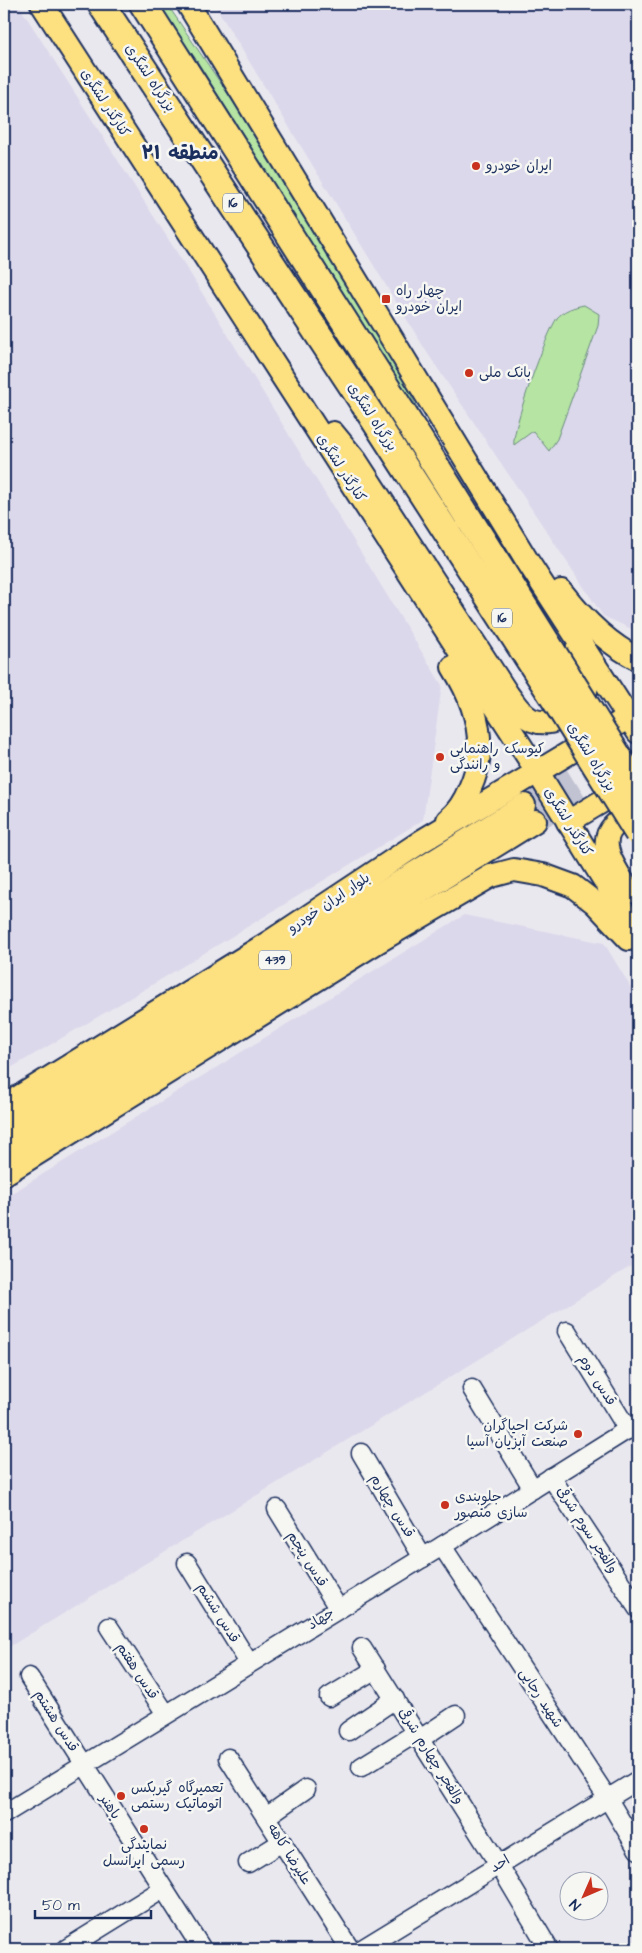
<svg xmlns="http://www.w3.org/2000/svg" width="642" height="1953" font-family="'Architects Daughter','Playpen Sans Arabic',sans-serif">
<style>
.built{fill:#dcd8eb}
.green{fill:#b6e4a2;stroke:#688a80}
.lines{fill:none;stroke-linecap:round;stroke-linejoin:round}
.major-tunnel{stroke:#c1c3d2;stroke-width:22;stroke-dasharray:22 11;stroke-linecap:butt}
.minor-casing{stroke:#1b2f5e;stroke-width:21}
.major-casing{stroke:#1b2f5e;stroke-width:26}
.highway-casing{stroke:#1b2f5e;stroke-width:30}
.minor{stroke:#f6f6f2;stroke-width:18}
.major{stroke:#fde080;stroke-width:22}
.highway{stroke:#fde080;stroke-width:26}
.highway-bridge-casing{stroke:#1b2f5e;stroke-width:30;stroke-linecap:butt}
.highway-bridge{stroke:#fde080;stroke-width:26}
.poi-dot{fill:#c8321e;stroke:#f6f6f2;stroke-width:2}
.labels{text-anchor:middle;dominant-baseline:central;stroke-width:5;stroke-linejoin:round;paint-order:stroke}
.shield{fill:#f6f6f2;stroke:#5d6b8a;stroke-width:1}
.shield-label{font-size:12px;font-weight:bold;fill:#1b2f5e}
.street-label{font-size:14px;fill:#1b2f5e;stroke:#f6f6f2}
.poi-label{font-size:14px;fill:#1b2f5e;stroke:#f6f6f2;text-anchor:start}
.district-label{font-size:19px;font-weight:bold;fill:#1b2f5e;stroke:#f6f6f2}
</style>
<rect width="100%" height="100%" fill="#eae8ef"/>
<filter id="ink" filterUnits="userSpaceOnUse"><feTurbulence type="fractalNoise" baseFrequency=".02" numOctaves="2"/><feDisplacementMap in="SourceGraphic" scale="10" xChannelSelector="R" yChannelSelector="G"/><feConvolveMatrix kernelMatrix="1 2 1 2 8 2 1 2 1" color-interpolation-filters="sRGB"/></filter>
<g filter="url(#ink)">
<g class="built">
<path d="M4,4h14l172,269 252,412 -19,135 -276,168 -143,84z"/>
<path d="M214,4h424v628l-35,-16 -177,-265z"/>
<path d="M464,915l140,28 34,56v263l-634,388v-452z"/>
</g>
<g class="green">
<path d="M156,4h11l86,127 143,231 29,63 -230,-367z"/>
<path d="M584,305l15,9 -1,12 -41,113 -8,12 -16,-20 -19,14c-3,-15 33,-113 43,-127 7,-8 17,-11 27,-13z"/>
</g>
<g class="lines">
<g class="major-tunnel">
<path d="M524,805l114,-70"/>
<path d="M535,821l103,-63"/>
</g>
<defs>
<g id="minor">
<path d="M567,1331l61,99"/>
<path d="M472,1389l61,100"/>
<path d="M361,1453l62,105"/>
<path d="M551,1477l87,132"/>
<path d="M277,1509l61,99"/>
<path d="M442,1546l166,253 30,51"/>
<path d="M187,1563l62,100"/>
<path d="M109,1627l57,87"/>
<path d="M362,1648l137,217 50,84"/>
<path d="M29,1677l173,272"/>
<path d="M329,1697l47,-28"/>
<path d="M348,1731l47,-32"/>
<path d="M420,1739l36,-24"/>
<path d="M228,1758l122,191"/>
<path d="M361,1767l55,-34"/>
<path d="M4,1814l438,-268 196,-123"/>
<path d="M266,1817l40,-28"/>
<path d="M248,1863l34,-21"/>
<path d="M66,1949l97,-60"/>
<path d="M362,1949l276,-169"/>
</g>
<g id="major">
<path d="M42,4l495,767 101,164"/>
<path d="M188,4l340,558 110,170"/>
<path d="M333,433l23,28 152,234c7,9 13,20 24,25 24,10 57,-14 55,-40 -1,-9 -7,-20 -11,-29"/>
<path d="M561,591c21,27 46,53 77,68"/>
<path d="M448,820c10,-8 17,-20 22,-32 19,-42 7,-83 -17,-121"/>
<path d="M568,822l61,-37"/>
<path d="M629,892c-20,-35 -42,-60 9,-81"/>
<path d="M4,1106l267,-165 151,-100 207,-124"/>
<path d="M4,1128l520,-323"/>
<path d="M4,1150l531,-329"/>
<path d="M4,1174l375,-233 112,-65 23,-6 29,5 30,11 22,17 34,36"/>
</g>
<g id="highway">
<path d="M101,4l263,400"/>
<path d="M143,4l249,392"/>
</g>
</defs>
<use href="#minor" class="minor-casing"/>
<use href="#major" class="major-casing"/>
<use href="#highway" class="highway-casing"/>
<use href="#minor" class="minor"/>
<use href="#major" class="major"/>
<use href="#highway" class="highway"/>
<defs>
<g id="highway-bridge">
<path d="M392,396l246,392"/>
<path d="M364,404l191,296 83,133"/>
</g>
</defs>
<use href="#highway-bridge" class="highway-bridge-casing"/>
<use href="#highway-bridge" class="highway-bridge"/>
</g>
</g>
<g class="poi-dot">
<circle cx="476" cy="166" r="5"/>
<rect x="381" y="294" width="10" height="10" rx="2.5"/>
<circle cx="469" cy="373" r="5"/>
<circle cx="440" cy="757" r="5"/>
<circle cx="578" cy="1434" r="5"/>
<circle cx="445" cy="1505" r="5"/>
<circle cx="121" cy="1796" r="5"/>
<circle cx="144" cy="1829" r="5"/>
</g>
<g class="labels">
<g class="shield">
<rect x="223" y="193.5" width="20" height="19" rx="4"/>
<rect x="492" y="608.5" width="20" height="19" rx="4"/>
<rect x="259" y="950.5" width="32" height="19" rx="4"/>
</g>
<g class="shield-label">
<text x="233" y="203">16</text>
<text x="502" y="618">16</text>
<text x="275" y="960">439</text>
</g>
<g class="street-label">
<text transform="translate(150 78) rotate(56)">بزرگراه لشگری</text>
<text transform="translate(105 103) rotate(57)">کنارگذر لشگری</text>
<text transform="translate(372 417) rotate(57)">بزرگراه لشگری</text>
<text transform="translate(341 468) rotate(57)">کنارگذر لشگری</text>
<text transform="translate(591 757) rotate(58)">بزرگراه لشگری</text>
<text transform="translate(568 822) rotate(58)">کنارگذر لشگری</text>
<text transform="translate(329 903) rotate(-34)">بلوار ایران خودرو</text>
<text transform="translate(597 1380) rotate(58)">قدس دوم</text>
<text transform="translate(392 1506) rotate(59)">قدس چهارم</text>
<text transform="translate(587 1530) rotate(57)">والفجر سوم شرقی</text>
<text transform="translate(307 1559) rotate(58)">قدس پنجم</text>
<text transform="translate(218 1613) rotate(58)">قدس ششم</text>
<text transform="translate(321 1619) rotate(-32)">جهاد</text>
<text transform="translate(137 1671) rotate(57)">قدس هفتم</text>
<text transform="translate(541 1698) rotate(57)">شهید رجایی</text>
<text transform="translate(56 1721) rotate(58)">قدس هشتم</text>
<text transform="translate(431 1756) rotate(58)">والفجر چهارم شرقی</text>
<text transform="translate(110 1807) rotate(57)">باهنر</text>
<text transform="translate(289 1854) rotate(58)">علیرضا کاهه</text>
<text transform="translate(500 1864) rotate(-31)">احد</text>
</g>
<g class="poi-label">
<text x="486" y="166">ایران خودرو</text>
<text x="396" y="291">چهار راه<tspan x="396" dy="16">ایران خودرو</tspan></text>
<text x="479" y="373">بانک ملی</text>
<text x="450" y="749">کیوسک راهنمایی<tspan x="450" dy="16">و رانندگی</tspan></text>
<text x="568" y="1426" text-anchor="end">شرکت احیاگران<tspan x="568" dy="16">صنعت آبزیان آسیا</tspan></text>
<text x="455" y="1497">جلوبندی<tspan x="455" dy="16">سازی منصور</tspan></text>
<text x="131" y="1788">تعمیرگاه گیربکس<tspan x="131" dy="16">اتوماتیک رستمی</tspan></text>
<text x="144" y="1845" text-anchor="middle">نمایندگی<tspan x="144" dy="16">رسمی ایرانسل</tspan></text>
</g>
<g class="district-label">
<text x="180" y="153">منطقه ۲۱</text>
</g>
</g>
<rect width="642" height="1953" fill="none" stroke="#f6f6f2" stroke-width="20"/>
<rect x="10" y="10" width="622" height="1933" fill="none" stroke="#1b2f5e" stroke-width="2" filter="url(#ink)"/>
<g transform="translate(584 1896) rotate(225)"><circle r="24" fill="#f6f6f2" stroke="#9ea6b7"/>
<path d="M0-4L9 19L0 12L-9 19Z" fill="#c8321e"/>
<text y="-8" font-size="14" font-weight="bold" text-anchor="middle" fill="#1b2f5e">N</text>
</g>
<path d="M35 1910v8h116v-8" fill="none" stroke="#1b2f5e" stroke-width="2.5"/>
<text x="42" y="1910" font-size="15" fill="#1b2f5e" stroke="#f6f6f2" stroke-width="4" paint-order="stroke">50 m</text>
</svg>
